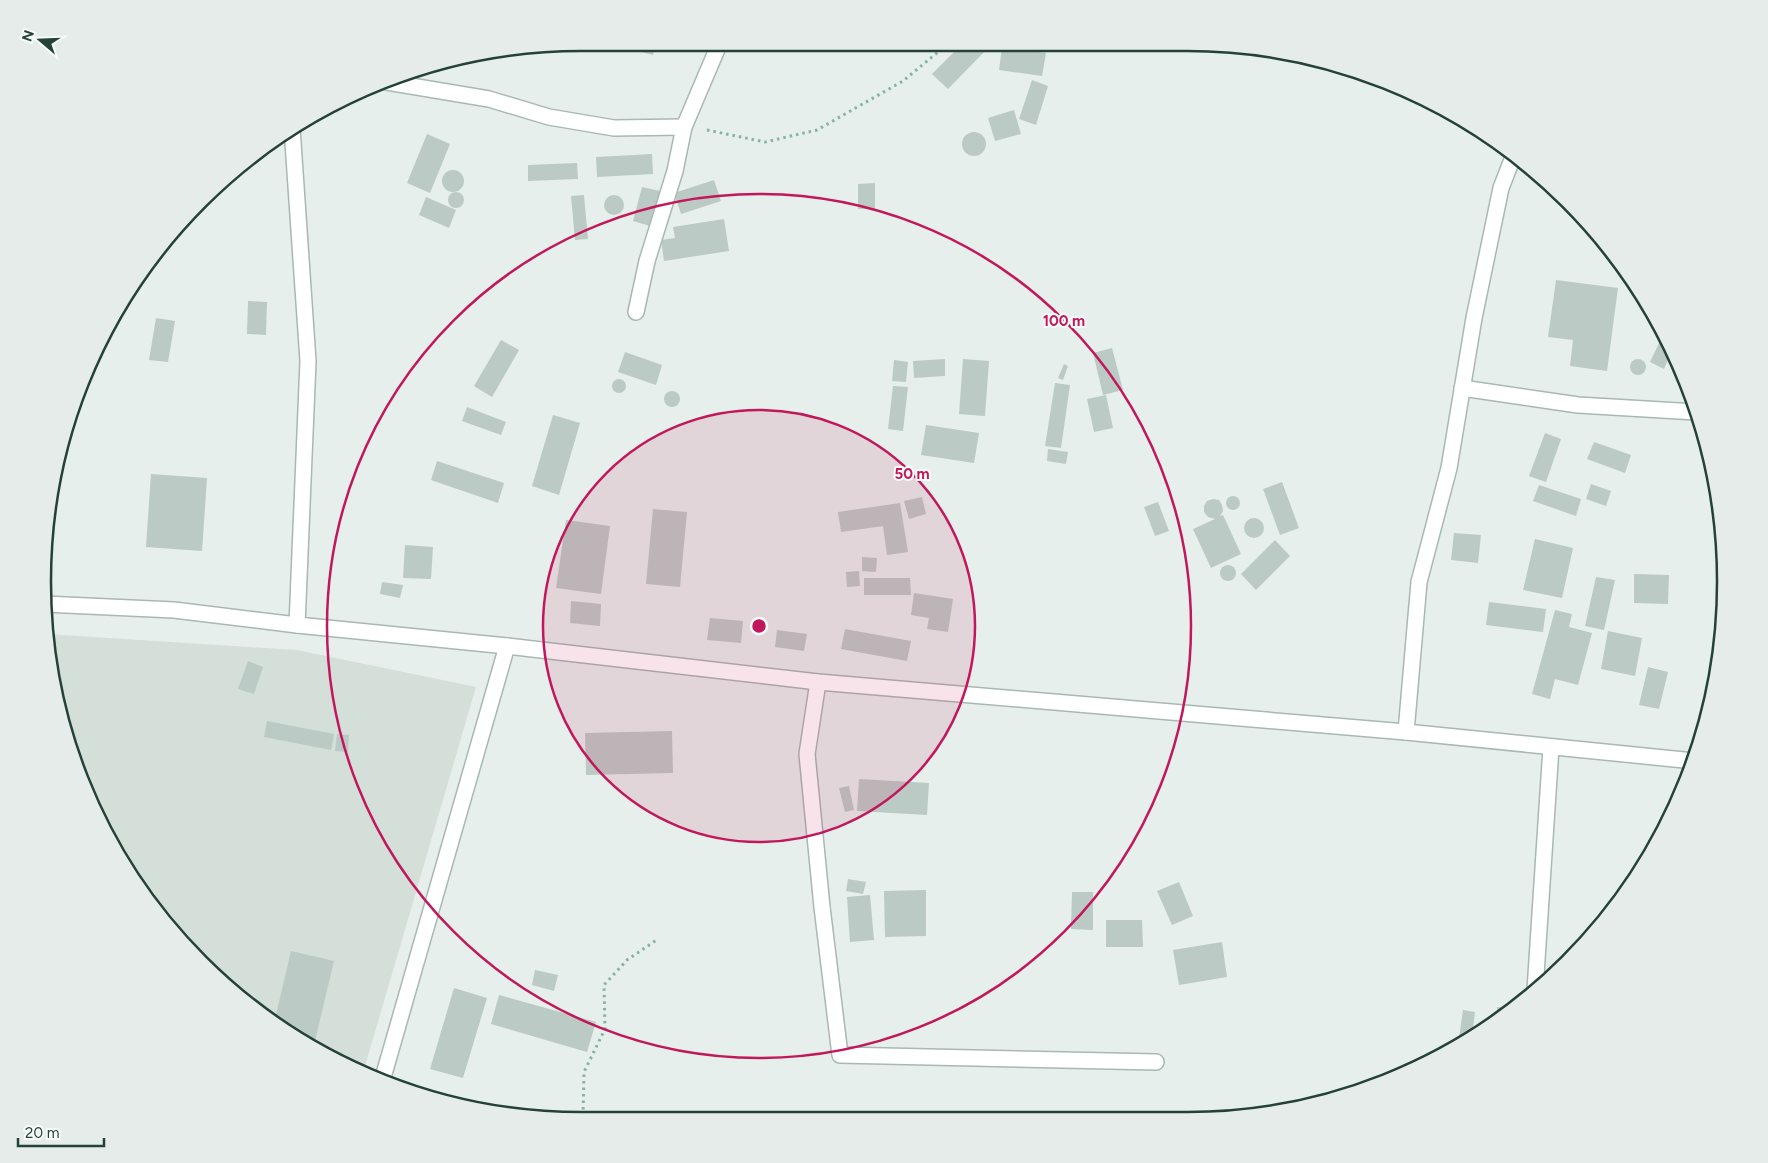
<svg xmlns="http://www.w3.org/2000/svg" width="1768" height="1163" font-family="Figtree,sans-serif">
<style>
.built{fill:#d4dfda}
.building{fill:#bbcac4}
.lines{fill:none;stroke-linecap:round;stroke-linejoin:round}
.minor-casing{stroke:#a8b8b2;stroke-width:18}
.path{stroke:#86b3a5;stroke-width:3;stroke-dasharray:2.5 4;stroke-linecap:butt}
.minor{stroke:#fff;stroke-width:15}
.ring{fill:none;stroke:#c2185b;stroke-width:2.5}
.rim{fill:none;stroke:#24423a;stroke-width:2.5}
.centre{fill:#c2185b;stroke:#f7fbf9;stroke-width:2.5}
.ring-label{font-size:15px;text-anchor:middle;font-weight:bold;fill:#c2185b;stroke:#f7fbf9;stroke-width:4;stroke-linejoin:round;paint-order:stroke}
</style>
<rect width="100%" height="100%" fill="#e6efeb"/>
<path class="built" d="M47,634l250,16 179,37 -113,386 -20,-8 -117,-78 -50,-50 -61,-86 -54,-130z"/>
<g class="building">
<path d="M621,47h34l-2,8z"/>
<path d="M959,47h30l-41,42 -16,-15z"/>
<path d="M1002,47l44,6 -4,23 -43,-6z"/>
<path d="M1032,80l16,6 -12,39 -17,-6z"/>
<path d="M1014,110l7,24 -26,7 -7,-23z"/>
<circle cx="974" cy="144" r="12"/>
<path d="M427,134l23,10 -20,49 -23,-10z"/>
<path d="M259,151l2,9 -18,3h1z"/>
<path d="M652,154l1,20 -56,3 -1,-20z"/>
<path d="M577,163l1,16 -50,2v-16z"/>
<circle cx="453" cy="181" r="11"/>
<path d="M714,180l7,21 -40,13 -7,-21z"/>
<path d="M875,183v26h-17v-25z"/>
<path d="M642,187l18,4 -10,35 -17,-5z"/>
<circle cx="456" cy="200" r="8"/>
<path d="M584,195l4,44 -13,1 -4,-44z"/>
<circle cx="614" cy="205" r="10"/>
<path d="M426,197l30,13 -7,18 -30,-13z"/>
<path d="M724,219l5,32 -65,10 -3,-21 14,-2 -2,-11z"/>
<path d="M1556,280l62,8 -11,83 -37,-5 3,-26 -25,-3z"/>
<path d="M248,301l19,1 -1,33 -19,-1z"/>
<path d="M156,318l19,3 -7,41 -19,-2z"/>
<path d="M1661,339l9,4 2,7 -8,19 -14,-7z"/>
<path d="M501,340l18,10 -27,47 -18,-11z"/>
<path d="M1112,348l11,42 -20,5 -10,-42z"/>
<path d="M625,352l37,13 -6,20 -38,-13z"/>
<circle cx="1638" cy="367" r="8"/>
<path d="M945,359v17l-31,2 -1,-17z"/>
<path d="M963,359l26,2 -4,55 -26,-2z"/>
<path d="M894,360l14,2 -2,20 -14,-1z"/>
<path d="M1064,364l4,2 -5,14 -5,-2z"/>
<circle cx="619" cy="386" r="7"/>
<path d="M1055,383l15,2 -9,63 -16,-2z"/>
<path d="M893,386l15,1 -5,44 -15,-2z"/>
<circle cx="672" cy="399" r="8"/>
<path d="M1106,395l7,33 -19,4 -7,-33z"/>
<path d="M467,407l39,15 -5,13 -39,-14z"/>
<path d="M553,415l27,8 -21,72 -27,-9z"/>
<path d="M926,425l53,8 -5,30 -53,-8z"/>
<path d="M1545,433l16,6 -15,43 -17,-6z"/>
<path d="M1594,442l37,13 -6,18 -38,-14z"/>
<path d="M1048,449l20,3 -2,12 -19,-3z"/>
<path d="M437,461l67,22 -6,20 -67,-23z"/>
<path d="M151,474l56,4 -5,73 -56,-4z"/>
<path d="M1282,482l17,46 -19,7 -17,-46z"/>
<path d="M1591,484l20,7 -5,15 -20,-7z"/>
<path d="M1539,485l42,14 -5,17 -43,-15z"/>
<circle cx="1233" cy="503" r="7"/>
<path d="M922,497l4,17 -17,5 -5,-18z"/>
<path d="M1213,499l6,1 3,5 1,6 -3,5 3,-1 18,39 -30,14 -18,-39 22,-10 -7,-2 -4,-5v-6l3,-5z"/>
<path d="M1158,502l11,29 -14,5 -11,-29z"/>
<path d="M900,503l8,49 -21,3 -4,-29 -42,6 -3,-20z"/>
<path d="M653,509l34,3 -7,75 -34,-3z"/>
<circle cx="1254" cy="528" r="10"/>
<path d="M566,520l44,6 -9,68 -45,-6z"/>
<path d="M1454,533l27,2 -3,28 -27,-3z"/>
<path d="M1535,539l38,9 -11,50 -39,-8z"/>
<path d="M1275,540l15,16 -34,34 -15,-16z"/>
<path d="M405,545l28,2 -2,32 -28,-1z"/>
<path d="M862,557l15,1 -1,14 -14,-1z"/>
<circle cx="1228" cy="573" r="8"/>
<path d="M859,571l1,15 -13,1 -1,-15z"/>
<path d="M1634,574l35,1 -1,29 -34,-1z"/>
<path d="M1596,577l19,3 -11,50 -19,-4z"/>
<path d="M864,578h46l1,17h-47z"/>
<path d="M382,582l21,3 -3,13 -20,-4z"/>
<path d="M914,593l39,6 -5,33 -21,-3 2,-11 -18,-3z"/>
<path d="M571,601l30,3 -1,22 -30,-3z"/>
<path d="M1489,602l57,7 -3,23 -57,-7z"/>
<path d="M1555,610l17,4 -3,13 23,6 -14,52 -23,-6 -5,20 -18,-5z"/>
<path d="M710,618l33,3 -2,22 -34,-3z"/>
<path d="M845,629l66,12 -4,20 -66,-12z"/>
<path d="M777,630l30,4 -3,17 -29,-4z"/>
<path d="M1608,631l34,7 -7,38 -34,-7z"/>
<path d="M248,661l15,6 -9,27 -16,-5z"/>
<path d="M1648,667l20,5 -9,37 -20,-4z"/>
<path d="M267,721l67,13 -3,16 -67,-13z"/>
<path d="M672,731l1,42 -87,2 -1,-42z"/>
<path d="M337,734l12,1 -1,17 -13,-1z"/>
<path d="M859,779l70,4 -2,32 -70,-4z"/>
<path d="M849,786l5,24 -9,2 -6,-24z"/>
<path d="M848,879l18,3 -3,12 -17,-3z"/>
<path d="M1179,882l14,34 -21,9 -15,-34z"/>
<path d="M926,890v46l-41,1 -1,-46z"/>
<path d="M1072,892h21v38l-22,-1z"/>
<path d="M870,895l4,45 -24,2 -3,-45z"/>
<path d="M1106,920h36l1,27h-37z"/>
<path d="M1222,942l5,35 -48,8 -6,-35z"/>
<path d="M291,951l43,10 -20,84 -39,-26z"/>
<path d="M535,970l23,5 -4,16 -22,-6z"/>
<path d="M454,988l33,10 -24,80 -33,-9z"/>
<path d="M499,995l97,27 -9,30 -96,-28z"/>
<path d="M1497,1007l13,1v4l-13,8z"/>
<path d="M1463,1010l12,2 -3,23 -5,4 -8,-1z"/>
</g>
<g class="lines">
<defs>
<g id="minor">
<path d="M387,82l102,17 60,18 65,11 70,-1"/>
<path d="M292,128l16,233 -11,264"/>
<path d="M636,312l11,-51 28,-90 9,-44 34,-80"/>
<path d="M1462,388l116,17 118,7"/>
<path d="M44,604l130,6 123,15 210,21 311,36 588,50 288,29"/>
<path d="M818,682l-11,72 15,153 18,148 316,7"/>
<path d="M1406,732l13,-150 30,-114 25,-150 27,-130 12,-31"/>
<path d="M1535,990l16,-243"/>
<path d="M382,1081l125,-435"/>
</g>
</defs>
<use href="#minor" class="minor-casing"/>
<g class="path">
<path d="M707,130l58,12 52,-12 86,-49 41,-34"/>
<path d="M583,1116l1,-44 21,-43 -1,-44 23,-25 31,-21"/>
</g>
<use href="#minor" class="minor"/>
</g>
<circle cx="759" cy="626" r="216" fill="#c2185b" fill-opacity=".12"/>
<g class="ring">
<circle cx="759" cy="626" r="216"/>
<circle cx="759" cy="626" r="432"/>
</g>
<path d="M0 0H1768V1163H0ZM581 51H1187A530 530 0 0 1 1717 581V582A530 530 0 0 1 1187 1112H581A530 530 0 0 1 51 582V581A530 530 0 0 1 581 51Z" fill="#e6ecea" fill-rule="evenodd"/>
<path class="rim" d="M581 51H1187A530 530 0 0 1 1717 581V582A530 530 0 0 1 1187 1112H581A530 530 0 0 1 51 582V581A530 530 0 0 1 581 51Z"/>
<circle cx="759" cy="626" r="8" class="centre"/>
<g class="ring-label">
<text x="1064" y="326">100 m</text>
<text x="912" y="479">50 m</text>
</g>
<g transform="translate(40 40) rotate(289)" stroke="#f7fbf9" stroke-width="4" paint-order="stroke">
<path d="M0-4L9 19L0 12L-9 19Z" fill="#24423a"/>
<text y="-8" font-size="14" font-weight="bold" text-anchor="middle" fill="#24423a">N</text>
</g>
<path d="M18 1138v8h86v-8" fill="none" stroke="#24423a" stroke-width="2.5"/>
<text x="25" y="1138" font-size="15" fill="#24423a" stroke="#f7fbf9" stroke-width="4" paint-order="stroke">20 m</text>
</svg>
